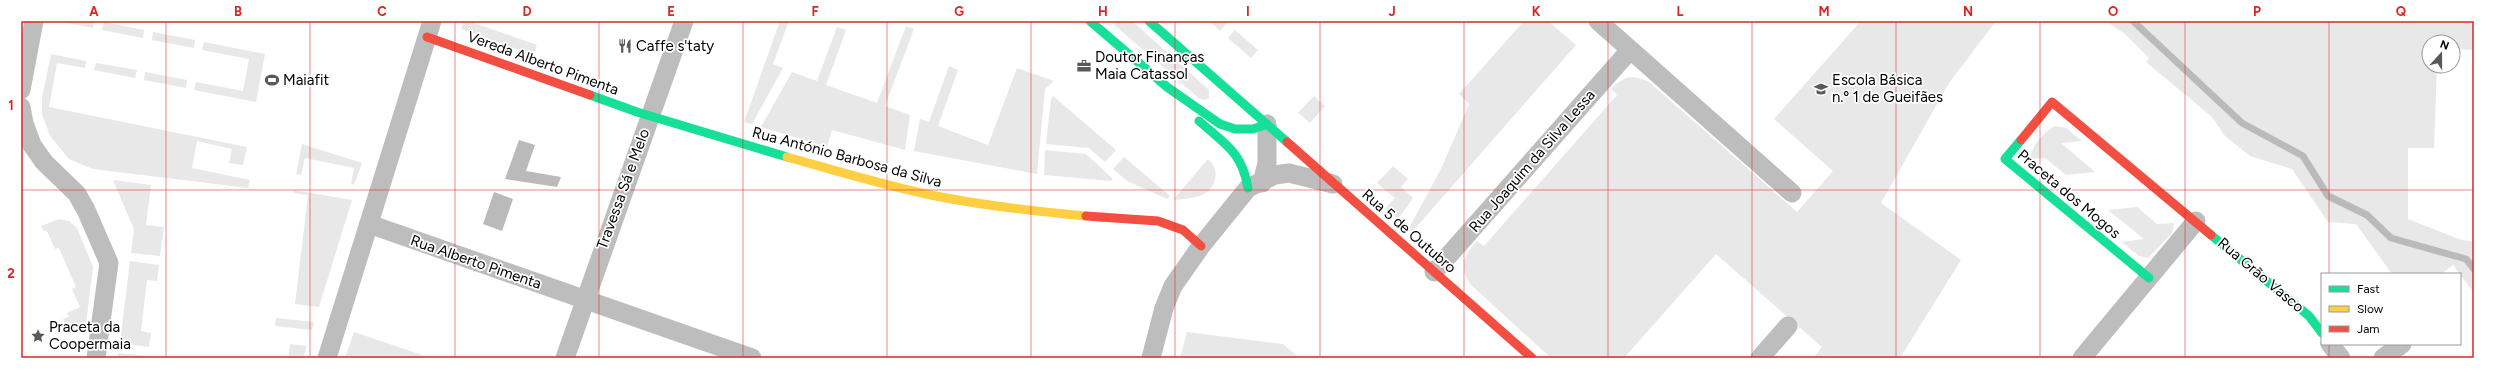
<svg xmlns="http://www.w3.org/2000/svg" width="2495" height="379" font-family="Figtree,sans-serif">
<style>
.green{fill:#e8e8e8}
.water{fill:#bababa}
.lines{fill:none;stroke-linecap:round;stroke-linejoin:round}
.stream{stroke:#bababa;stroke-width:7}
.street{stroke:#bdbdbd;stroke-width:19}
.fast{stroke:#16e098;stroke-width:9}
.slow{stroke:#ffcf43;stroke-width:9}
.jam{stroke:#f24e42;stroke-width:9}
.grid{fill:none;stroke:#d62828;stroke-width:1;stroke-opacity:0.55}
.labels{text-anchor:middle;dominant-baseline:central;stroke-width:3.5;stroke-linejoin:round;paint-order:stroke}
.poi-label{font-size:15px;fill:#000;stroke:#fff;text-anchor:start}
.street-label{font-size:15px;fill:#000;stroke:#fff}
.neatline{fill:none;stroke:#d62828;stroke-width:1.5}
.grid-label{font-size:13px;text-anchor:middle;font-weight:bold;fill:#d62828}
</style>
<rect width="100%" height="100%" fill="#fff"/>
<g class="green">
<path d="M57,21h37l-1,7z"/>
<path d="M464,21h10v2l63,22 -4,10 -72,-26z"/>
<path d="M780,21h9l-16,43 10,4 -31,56 -8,-2z"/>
<path d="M1114,21h18l77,69v8l-4,2 -5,-1 -88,-76z"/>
<path d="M1209,21h16l2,2 -7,8z"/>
<path d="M1524,21h24l28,24 -164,187 -3,-4 33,-61 27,-63 -10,-10z"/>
<path d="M1861,21h135l-47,62 -68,120 80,57 -61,98h-72l-5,-3 -2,3h-8l9,-11 -106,-93 -92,104h-73l-81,-74c-11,-17 -6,-29 7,-43l7,5 133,-151 -6,-6c12,-13 22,-15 38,-7l148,130 36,-41 -59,-52z"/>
<path d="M2106,21l368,1v28l-21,-1v-7h-24v24h8l-3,82h-26v71l51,20 15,3v51l-21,-28 -12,9h-49l-36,-50 -28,-2 -36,-53 -42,-13 -25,-20 -13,-19 -66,-55 3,-4 -23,-23z"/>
<path d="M104,22l40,8 -1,8 -41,-8z"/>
<path d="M906,26l8,3 -29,77 25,9 -5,35 -73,-20 -5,17 -66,-20 31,-55 25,9 20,-54 9,3 -20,55 51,18z"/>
<path d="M1235,30l23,20 -7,8 -23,-20z"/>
<path d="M153,32l42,8 -1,8 -42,-8z"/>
<path d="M204,42l61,12 -9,48 -62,-12 2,-8 47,9 6,-32 -47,-9z"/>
<path d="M51,54l35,7 -1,7 -28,-5 -8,44 198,40 -4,18 -14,-2 3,-14 -35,-8 -5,27 58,12 -2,8 -155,-19 -24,-10 -19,-23 -8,-22v-16z"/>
<path d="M96,63l41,7 -2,8 -41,-8z"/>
<path d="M949,66l9,4 -20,56 50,19 29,-77 37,13 -9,8 -8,85 -123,-23 6,-32 9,3z"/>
<path d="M145,72l42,8 -1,8 -42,-8z"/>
<path d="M1053,96l63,54 -11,12 -16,-14 -43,-4 5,-45z"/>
<path d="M1314,96l11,10 -15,17 -12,-10z"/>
<path d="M2055,126l11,2 16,13 -21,2 34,29 -29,3 -21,-17 -15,1c1,-12 14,-28 25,-33z"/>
<path d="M302,144l60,19 -8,22 -3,-1 3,-16 -49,-10 -4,17 -5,-1z"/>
<path d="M1045,150l41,4 27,25 -2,2 -67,-6z"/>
<path d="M1124,157l46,39 -3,3 -40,-18 -14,-12z"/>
<path d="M1208,159c6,6 9,12 7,20 -4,20 -26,19 -42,21z"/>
<path d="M1393,166l15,13 -7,8 12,11 -15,21 -12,-11 9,-10 -18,-15z"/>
<path d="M113,180l38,5 -5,40 18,2 -4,29 -29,-3 3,-24z"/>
<path d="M293,190l59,10 -33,107 -24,-3 13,-109 -15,-2z"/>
<path d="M2137,207l20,17 17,-1 -2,10 -24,25 -9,-2 -17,-14 22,-3 -36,-29z"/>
<path d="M59,219l10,2 8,7 16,39 -7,58 -7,6 -12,-3 -4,-9 6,-2 -2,-4 13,-6 -8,-18 4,-2 -17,-39 -4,1 -8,-18h-3l-3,-5z"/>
<path d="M130,261l29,4 -2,16 -10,-1 -6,51 10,2 -2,14 -29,-4z"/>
<path d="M276,318l38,4 -2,8 -37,-4z"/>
<path d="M354,332l77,26h-86z"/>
<path d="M1187,332l96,12 16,14h-119z"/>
<path d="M290,344l17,2 -4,12h-15z"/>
<path d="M118,353l30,3v2h-30z"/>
</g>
<g class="water">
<path d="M519,140l16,5 -9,26 35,6 -4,10 -52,-8z"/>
<path d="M494,192l19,7 -11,32 -19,-7z"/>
</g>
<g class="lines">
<path class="stream" d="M2133,21l109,102 61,33 25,40 39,19 24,23 75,21 8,10"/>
<g class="street">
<path d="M1598,21l194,172"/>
<path d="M21,90l13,-69"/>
<path d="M21,107l3,16 8,22 12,17 33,32 9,16 23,53 -13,95"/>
<path d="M1262,183l5,-20v-39"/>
<path d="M369,224l383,134"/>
<path d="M1434,272l196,-222"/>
<path d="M2330,344l11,14"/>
<path d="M327,358l105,-337"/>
<path d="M565,358l119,-337"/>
<path d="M1151,358l13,-50 9,-22 28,-40 47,-58 27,-13 14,-2 44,11"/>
<path d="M1760,358l28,-32"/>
<path d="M2082,358l114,-137"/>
<path d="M2383,358l19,-14"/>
</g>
<g class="fast">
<path d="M1090,21l77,66 53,37 15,5h18l14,-5"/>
<path d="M1149,21l138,121"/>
<path d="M590,95l47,17 150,45"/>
<path d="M1199,121c26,23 43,31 49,67"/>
<path d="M2021,140l-16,19 144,119"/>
<path d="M2211,235l98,81 13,17"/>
</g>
<path class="slow" d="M787,157c46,13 92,27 139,37 52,11 106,17 160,22"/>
<g class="jam">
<path d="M427,37l163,58"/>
<path d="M2021,140l31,-38 159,133"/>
<path d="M1287,142l245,216"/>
<path d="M1086,216l72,5 25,9 18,16"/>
</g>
</g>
<path class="grid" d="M166,21v337M310,21v337M455,21v337M599,21v337M743,21v337M887,21v337M1031,21v337M1175,21v337M1320,21v337M1464,21v337M1608,21v337M1752,21v337M1896,21v337M2040,21v337M2185,21v337M2329,21v253M21,190h2453M2329,344v14"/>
<defs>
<symbol id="restaurant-bare" viewBox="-9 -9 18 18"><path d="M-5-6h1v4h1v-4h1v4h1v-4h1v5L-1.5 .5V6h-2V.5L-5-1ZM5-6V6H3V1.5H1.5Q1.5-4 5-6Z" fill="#595959" stroke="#fff" stroke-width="2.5" paint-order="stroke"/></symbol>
<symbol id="office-bare" viewBox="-9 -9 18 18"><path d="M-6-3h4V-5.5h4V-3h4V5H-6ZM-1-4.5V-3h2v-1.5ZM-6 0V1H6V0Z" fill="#595959" stroke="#fff" stroke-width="2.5" paint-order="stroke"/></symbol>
<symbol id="stadium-bare" viewBox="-9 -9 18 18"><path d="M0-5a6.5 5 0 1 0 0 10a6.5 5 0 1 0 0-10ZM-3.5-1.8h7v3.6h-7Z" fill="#595959" stroke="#fff" stroke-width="2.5" paint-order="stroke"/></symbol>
<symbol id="school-bare" viewBox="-9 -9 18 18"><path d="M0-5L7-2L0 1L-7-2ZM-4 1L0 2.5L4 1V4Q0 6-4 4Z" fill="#595959" stroke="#fff" stroke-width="2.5" paint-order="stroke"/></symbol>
<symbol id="sight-bare" viewBox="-9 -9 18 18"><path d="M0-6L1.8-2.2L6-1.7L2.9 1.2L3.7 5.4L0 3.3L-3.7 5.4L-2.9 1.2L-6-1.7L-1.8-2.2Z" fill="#595959" stroke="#fff" stroke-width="2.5" paint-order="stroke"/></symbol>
</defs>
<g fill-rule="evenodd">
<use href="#restaurant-bare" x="615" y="36" width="20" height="20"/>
<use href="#office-bare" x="1074" y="56" width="20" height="20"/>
<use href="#stadium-bare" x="262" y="70" width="20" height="20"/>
<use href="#school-bare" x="1811" y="79" width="20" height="20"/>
<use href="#sight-bare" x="28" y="326" width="20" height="20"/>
</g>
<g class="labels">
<g class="poi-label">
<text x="636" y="46">Caffe s'taty</text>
<text x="1095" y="57">Doutor Finanças<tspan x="1095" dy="17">Maia Catassol</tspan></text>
<text x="283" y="80">Maiafit</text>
<text x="1832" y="80">Escola Básica<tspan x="1832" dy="17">n.º 1 de Gueifães</tspan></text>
<text x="49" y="327">Praceta da<tspan x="49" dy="17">Coopermaia</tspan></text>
</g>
<g class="street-label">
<text transform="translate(543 63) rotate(20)">Vereda Alberto Pimenta</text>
<text transform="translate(847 157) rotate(15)">Rua António Barbosa da Silva</text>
<text transform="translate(1532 161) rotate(-49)">Rua Joaquim da Silva Lessa</text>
<text transform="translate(623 189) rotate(-70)">Travessa Sá e Melo</text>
<text transform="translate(2069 194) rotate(40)">Praceta dos Mogos</text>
<text transform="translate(1409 231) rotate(41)">Rua 5 de Outubro</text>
<text transform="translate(476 262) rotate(19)">Rua Alberto Pimenta</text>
<text transform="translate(2261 275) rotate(40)">Rua Grão Vasco</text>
</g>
</g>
<rect width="2495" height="379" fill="none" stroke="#ffffff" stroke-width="44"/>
<rect x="2321" y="273" width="140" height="72" fill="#ffffff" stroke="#999999"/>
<rect x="2329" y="286" width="20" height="6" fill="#16e098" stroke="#999999"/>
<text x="2357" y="293" font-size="12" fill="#000000">Fast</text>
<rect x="2329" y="306" width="20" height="6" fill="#ffcf43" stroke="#999999"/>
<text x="2357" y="313" font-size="12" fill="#000000">Slow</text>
<rect x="2329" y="326" width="20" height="6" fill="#f24e42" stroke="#999999"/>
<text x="2357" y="333" font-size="12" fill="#000000">Jam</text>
<g transform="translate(2441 54) rotate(21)"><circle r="19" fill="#ffffff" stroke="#999999"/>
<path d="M0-3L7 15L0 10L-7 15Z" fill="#595959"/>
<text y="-6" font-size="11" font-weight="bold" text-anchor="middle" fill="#000000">N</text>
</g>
<rect x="22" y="22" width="2451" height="335" class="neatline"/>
<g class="grid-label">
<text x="94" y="16">A</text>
<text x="238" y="16">B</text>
<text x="382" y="16">C</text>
<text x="527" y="16">D</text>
<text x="671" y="16">E</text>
<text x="815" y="16">F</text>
<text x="959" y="16">G</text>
<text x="1103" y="16">H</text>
<text x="1248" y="16">I</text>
<text x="1392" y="16">J</text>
<text x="1536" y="16">K</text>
<text x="1680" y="16">L</text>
<text x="1824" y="16">M</text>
<text x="1968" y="16">N</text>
<text x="2113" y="16">O</text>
<text x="2257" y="16">P</text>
<text x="2401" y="16">Q</text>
<text x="11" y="110">1</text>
<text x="11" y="278">2</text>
</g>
</svg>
